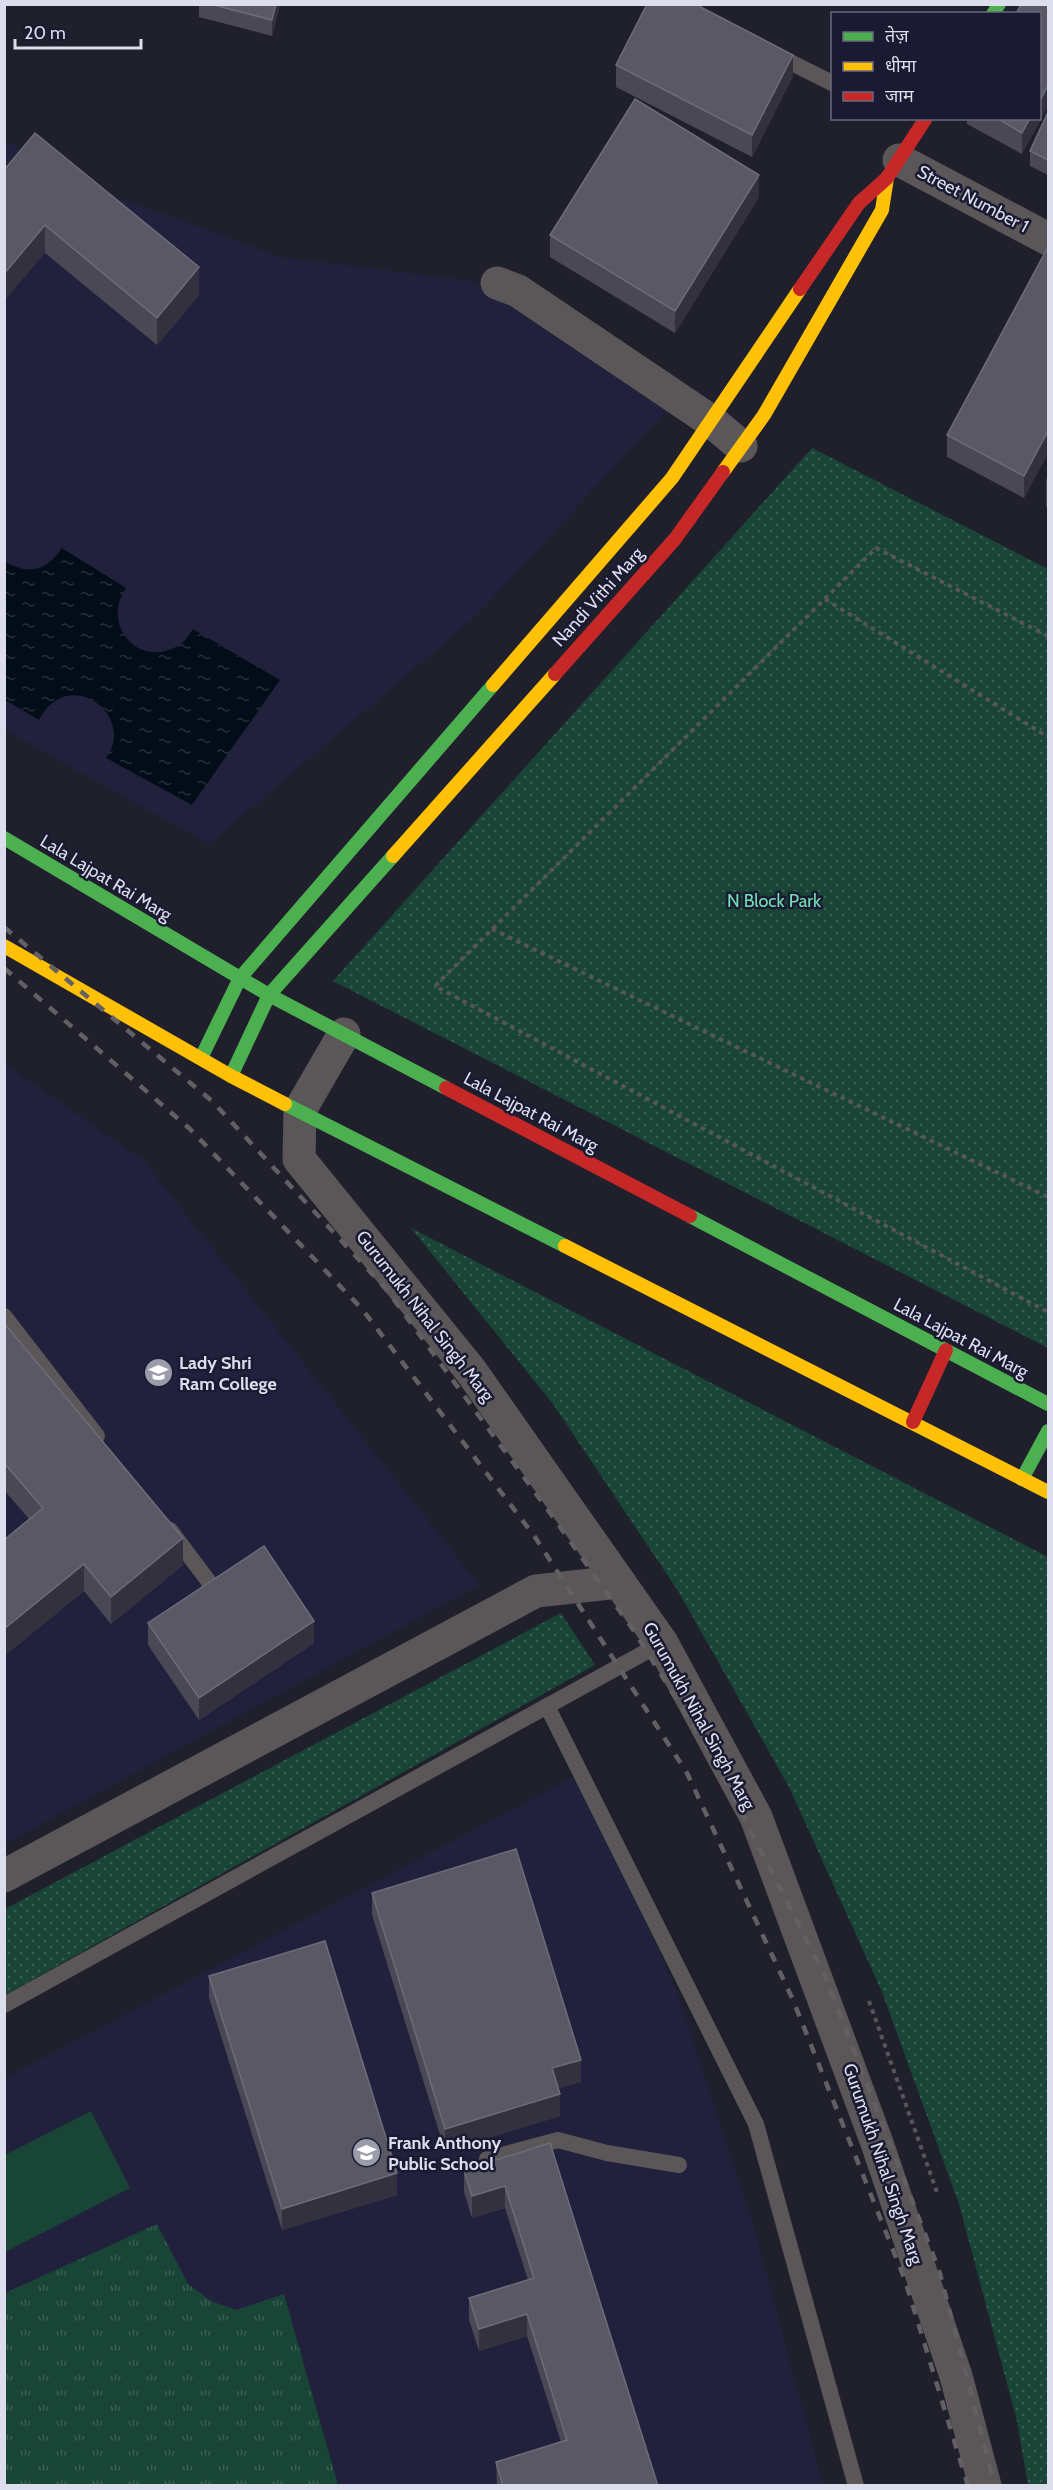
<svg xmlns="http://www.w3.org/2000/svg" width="1053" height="2490" font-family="Cabin,'Noto Sans Devanagari',sans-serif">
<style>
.built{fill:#21213d}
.grass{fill:url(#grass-tufts)}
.park{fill:url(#park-dots)}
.garden{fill:#184536}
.water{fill:url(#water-ripples)}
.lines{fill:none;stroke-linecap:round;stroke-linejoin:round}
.path{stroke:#575559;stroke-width:4;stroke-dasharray:4.5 4.5;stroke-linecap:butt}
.lane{stroke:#5b5657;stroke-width:16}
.street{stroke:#5b5657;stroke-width:33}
.fast{stroke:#4caf50;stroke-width:14}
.slow{stroke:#ffc107;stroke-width:14}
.jam{stroke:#c62828;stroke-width:14}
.rail{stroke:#626064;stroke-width:4.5;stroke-dasharray:10 10;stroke-linecap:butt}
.wall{fill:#494854}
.shaded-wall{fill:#32313d}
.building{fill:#595864;stroke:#6d6d7a;stroke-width:1.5}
.labels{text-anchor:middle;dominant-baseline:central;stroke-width:5;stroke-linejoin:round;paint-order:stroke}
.street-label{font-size:18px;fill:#dcdeee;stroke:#1a1b32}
.park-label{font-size:18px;fill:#71dfb0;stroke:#1a1b32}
.poi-label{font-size:18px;font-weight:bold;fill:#dcdeee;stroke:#1a1b32;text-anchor:start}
</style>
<defs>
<pattern id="grass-tufts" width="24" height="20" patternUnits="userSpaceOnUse" patternTransform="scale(1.5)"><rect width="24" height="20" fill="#184536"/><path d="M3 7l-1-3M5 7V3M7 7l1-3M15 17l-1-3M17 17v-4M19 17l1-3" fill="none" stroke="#395f53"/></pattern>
<pattern id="park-dots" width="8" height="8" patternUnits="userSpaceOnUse" patternTransform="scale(1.5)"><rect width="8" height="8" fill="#184536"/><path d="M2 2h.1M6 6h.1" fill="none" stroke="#395f53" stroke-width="1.8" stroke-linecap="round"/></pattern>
<pattern id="water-ripples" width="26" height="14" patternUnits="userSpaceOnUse" patternTransform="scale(1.5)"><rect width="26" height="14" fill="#030d18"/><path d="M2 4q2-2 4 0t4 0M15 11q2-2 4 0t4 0" fill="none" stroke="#27303a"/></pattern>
</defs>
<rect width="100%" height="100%" fill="#20202c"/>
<g class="built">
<path d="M4,140l86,47 191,70 192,24 193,130 -189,204 -268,229 -204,-114z"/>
<path d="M5,1064l138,96 336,425 -474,259z"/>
<path d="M581,1773l98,224 75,230 69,258 -818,1v-408z"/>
</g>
<path class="grass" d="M157,2224l31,60 23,17 25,9 48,-16 54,191h-333v-192z"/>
<g class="park">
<path d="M812,448l236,121v779l-715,-367z"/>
<path d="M411,1228l637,329v928h-20l-11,-64 -58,-217 -77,-212 -93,-205 -111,-196 -125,-187z"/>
<path d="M561,1613l34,52 -590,330v-86z"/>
</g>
<path class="garden" d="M91,2111l39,77 -125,64v-97z"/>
<path class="water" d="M62,548l64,40c-25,37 12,81 52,58 6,-3 11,-11 15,-17l87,51 -88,125 -86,-47c28,-38 -24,-83 -56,-53 -5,4 -8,10 -11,15l-34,-20v-138c25,13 41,9 57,-14z"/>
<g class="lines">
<g class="path">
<path d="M825,599l223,138"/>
<path d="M1048,636l-172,-88 -441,438 613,326"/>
<path d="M492,929l556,268"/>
<path d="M869,2001l69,194"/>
</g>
<g class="lane">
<path d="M774,54l58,29"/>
<path d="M4,1316l93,120"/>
<path d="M170,1530l39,52"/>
<path d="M547,1706l209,418 100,362"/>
<path d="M4,2005l658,-362"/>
<path d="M487,2159l71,-19 49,13 72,12"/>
</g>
<g class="street">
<path d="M899,160l149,79"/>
<path d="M497,283l21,8 193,130 30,25"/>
<path d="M344,1034l-44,76 -1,49 172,212 191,272 94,174 121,326 79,233 29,110"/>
<path d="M4,1876l532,-285 83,-9"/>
</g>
<g class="fast">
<path d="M993,14l6,-10"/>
<path d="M4,838l265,157 177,93"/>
<path d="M201,1058l39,-80 253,-293"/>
<path d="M231,1076l38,-81 124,-139"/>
<path d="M285,1104l280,142"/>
<path d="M690,1216l358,188"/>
<path d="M1022,1479l26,-48"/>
</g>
<g class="slow">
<path d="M723,472l41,-57 118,-205 5,-32"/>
<path d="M493,685l179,-207 128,-189"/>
<path d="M393,856l162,-182"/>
<path d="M4,946l227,130 54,28"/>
<path d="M565,1246l483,246"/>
</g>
<g class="jam">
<path d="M800,289l59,-86 28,-25 39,-60"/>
<path d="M555,674l120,-135 48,-67"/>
<path d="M446,1088l244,128"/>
<path d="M913,1422l33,-72"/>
</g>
<g class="rail">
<path d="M4,927l208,174 174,188 167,228 81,114 81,130 110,215 114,294 56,216"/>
<path d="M4,968l186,161 172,180 173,228 152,236 106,227 112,280 63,206"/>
</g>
</g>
<g class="wall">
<path d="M199,4h81l-8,32 -73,-19z"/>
<path d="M1021,4h27v102l-26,48 -55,-30v-6h73v-104h-24z"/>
<path d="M616,65l177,11 -41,81 -136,-70z"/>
<path d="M1048,112v63l-18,-9v-15z"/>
<path d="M4,170l195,125 -42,50 -112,-92z"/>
<path d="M759,197l-84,136 -125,-76v-22z"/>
<path d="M1048,247v206l-24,45 -77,-41v-22z"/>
<path d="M1048,476v32l-2,-1v-27z"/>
<path d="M4,1323l179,242 -72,59 -27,-33 -80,65v-116l25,-21 -25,-29z"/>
<path d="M148,1623l166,20 -115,77 -51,-75z"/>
<path d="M372,1893l209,189 -23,6 2,28 -115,35 -73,-236z"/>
<path d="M209,1976l188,219 -115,35 -73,-232z"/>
<path d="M550,2143l108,343h-161l-1,-24 65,-20 -34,-106 -48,15 -10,-31v-22l59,-18 -23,-72 -33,10 -8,-26v-22z"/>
</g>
<g class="shaded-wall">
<path d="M276,4h4l-8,32v-16z"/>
<path d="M793,55v21l-41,81v-22z"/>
<path d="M1048,85v21l-26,48v-21l8,-15h10v-17z"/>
<path d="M759,175v22l-84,136v-22z"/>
<path d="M45,225v28l-41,48v-27z"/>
<path d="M199,267v28l-42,50v-27z"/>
<path d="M1048,431v22l-24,45v-22z"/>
<path d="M183,1538v27l-72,59v-27z"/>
<path d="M84,1564v27l-80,65v-27z"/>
<path d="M314,1621v22l-115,77v-22z"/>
<path d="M581,2060v22l-29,8v-22z"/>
<path d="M560,2094v22l-115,35v-22z"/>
<path d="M397,2173v22l-115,35v-21z"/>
<path d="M505,2186v22l-33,10v-22z"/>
<path d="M527,2314v22l-48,15v-22z"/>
</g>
<g class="building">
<path d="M210,4h66l-4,16z"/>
<path d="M647,4h48l98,51 -41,80 -136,-70z"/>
<path d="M1021,4h27v81l-8,16v-87h-24z"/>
<path d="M635,99l124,76 -84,136 -125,-76z"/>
<path d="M1048,112v48l-18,-9z"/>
<path d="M997,118h33l-8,15z"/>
<path d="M35,133l164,134 -42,51 -112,-93 -41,49v-104z"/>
<path d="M1048,247v184l-24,45 -77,-41z"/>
<path d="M4,1323l179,215 -72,59 -27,-33 -80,65v-89l39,-32 -39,-45z"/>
<path d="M264,1546l50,75 -115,77 -51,-75z"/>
<path d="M516,1849l65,211 -29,8 8,26 -115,35 -73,-236z"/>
<path d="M325,1941l72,232 -115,36 -73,-233z"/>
<path d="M550,2143l108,343h-155l-7,-24 71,-22 -40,-126 -48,15 -10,-31 65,-20 -29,-92 -33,10 -8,-26z"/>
</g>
<defs>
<symbol id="university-disc" viewBox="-11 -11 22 22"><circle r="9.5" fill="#9a9caa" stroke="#1a1b32"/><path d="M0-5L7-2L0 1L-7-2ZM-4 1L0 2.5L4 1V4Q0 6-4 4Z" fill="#fff"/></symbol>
<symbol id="school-disc" viewBox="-11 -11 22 22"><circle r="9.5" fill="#9a9caa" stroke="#1a1b32"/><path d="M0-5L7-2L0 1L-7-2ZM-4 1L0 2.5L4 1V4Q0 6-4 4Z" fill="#fff"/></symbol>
</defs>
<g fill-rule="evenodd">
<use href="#university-disc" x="142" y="1356" width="33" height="33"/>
<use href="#school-disc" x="350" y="2136" width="33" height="33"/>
</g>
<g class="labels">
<g class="street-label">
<text transform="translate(973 199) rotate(28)">Street Number 1</text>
<text transform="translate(598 597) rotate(-48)">Nandi Vithi Marg</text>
<text transform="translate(106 878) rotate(31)">Lala Lajpat Rai Marg</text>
<text transform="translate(531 1112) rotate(28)">Lala Lajpat Rai Marg</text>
<text transform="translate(425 1316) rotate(52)">Gurumukh Nihal Singh Marg</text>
<text transform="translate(961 1338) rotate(28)">Lala Lajpat Rai Marg</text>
<text transform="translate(699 1716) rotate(61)">Gurumukh Nihal Singh Marg</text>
<text transform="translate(883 2164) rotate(71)">Gurumukh Nihal Singh Marg</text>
</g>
<g class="park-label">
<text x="774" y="901">N Block Park</text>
</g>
<g class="poi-label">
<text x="179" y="1363">Lady Shri<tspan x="179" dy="21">Ram College</tspan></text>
<text x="388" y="2143">Frank Anthony<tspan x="388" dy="21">Public School</tspan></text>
</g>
</g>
<rect width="1053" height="2490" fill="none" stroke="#dcdeee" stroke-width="12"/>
<rect x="831" y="12" width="210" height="108" fill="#1a1b32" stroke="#68697d" stroke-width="1.5"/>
<rect x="843" y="32" width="30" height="9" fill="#4caf50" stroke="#68697d" stroke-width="1.5"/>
<text x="885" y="42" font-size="18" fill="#dcdeee">तेज़</text>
<rect x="843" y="62" width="30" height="9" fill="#ffc107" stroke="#68697d" stroke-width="1.5"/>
<text x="885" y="72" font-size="18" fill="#dcdeee">धीमा</text>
<rect x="843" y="92" width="30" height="9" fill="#c62828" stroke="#68697d" stroke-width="1.5"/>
<text x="885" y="102" font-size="18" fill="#dcdeee">जाम</text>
<path d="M15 39v9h126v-9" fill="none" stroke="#dcdeee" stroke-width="3"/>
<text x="24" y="39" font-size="18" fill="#dcdeee" stroke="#1a1b32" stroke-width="4.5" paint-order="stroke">20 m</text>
</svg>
